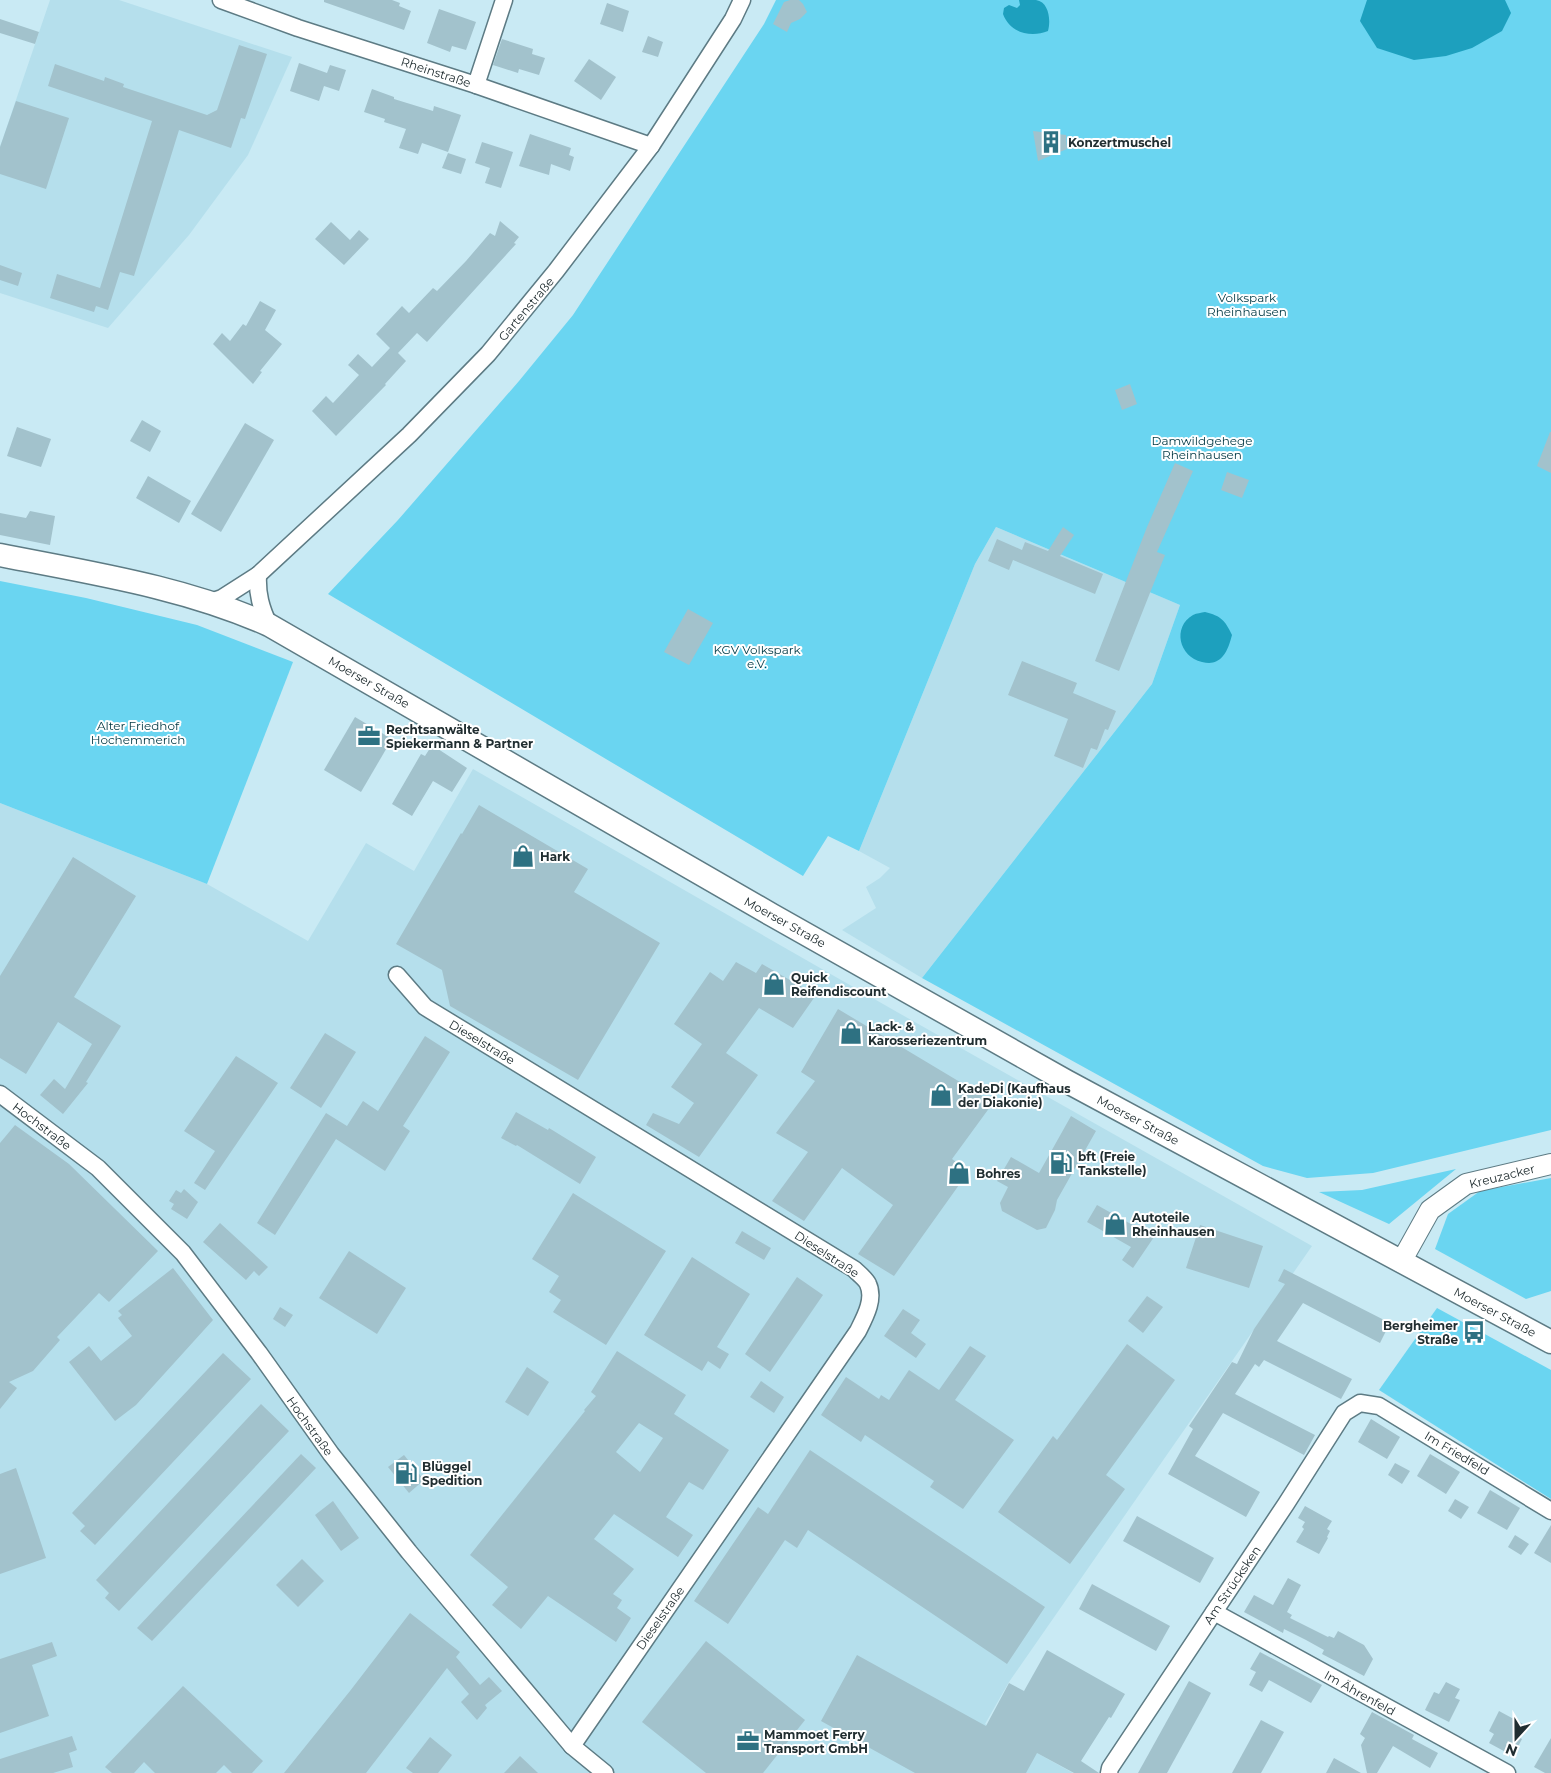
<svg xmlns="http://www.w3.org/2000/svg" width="1551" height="1773" font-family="Montserrat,sans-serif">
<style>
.built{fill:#b5dfec}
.green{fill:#6ad5f1}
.water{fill:#1da0be}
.building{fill:#a2c2cc;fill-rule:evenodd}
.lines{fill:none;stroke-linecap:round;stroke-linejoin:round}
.minor-casing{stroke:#5d7b84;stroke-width:19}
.tertiary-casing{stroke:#5d7b84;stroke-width:22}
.secondary-casing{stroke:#5d7b84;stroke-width:25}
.minor{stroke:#fff;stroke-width:16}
.tertiary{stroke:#fff;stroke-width:20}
.secondary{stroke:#fff;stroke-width:22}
.labels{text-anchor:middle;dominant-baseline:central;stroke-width:4;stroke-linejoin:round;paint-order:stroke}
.street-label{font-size:12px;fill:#212e31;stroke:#fff}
.poi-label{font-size:12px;font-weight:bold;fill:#212e31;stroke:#fff;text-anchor:start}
.park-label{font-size:12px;fill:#003844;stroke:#fff}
</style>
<rect width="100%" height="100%" fill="#c9eaf4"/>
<g class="built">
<path d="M50,0h69l173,57 -44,98 -59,80 -81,93 -108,-35v-146z"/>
<path d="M996,527l184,78 -28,79 -230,294 -80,-48 34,-22 -10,-21 14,-9 10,-10 -31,-17 116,-287z"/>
<path d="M473,769l424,243 415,234 -303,436 -24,42 88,49h-1073v-970l207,81 101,57 58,-98 48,28z"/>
</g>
<g class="green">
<path d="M776,0h775v1130l-178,43 -66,5 -44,-12 -341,-188 230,-294 28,-79 -184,-78 -21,37 -116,287 -31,-15 -25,40 -475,-282 70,-74 121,-139 54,-66 191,-291z"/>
<path d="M0,581l86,17 111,27 96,37 -86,222 -207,-81z"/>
<path d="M1456,1169l-67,55 -70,-32 43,-2z"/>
<path d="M1551,1178v113l-25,8 -91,-50 13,-35 32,-23z"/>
<path d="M1437,1308l114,62v129l-172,-109z"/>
</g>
<g class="water">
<path d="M1019,0c5,0 11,0 17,0 13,2 15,20 12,31 -17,7 -38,2 -45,-17l1,-6 5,-3 8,3 3,-3z"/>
<path d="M1367,0h138l6,13 -9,18 -30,17 -26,8 -32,4 -37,-12 -17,-27z"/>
<path d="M1205,612c16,4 20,8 27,23 -2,7 -4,15 -9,21 -6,7 -12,8 -21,6 -23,-5 -30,-35 -9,-47 4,-2 8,-2 12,-3z"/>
</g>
<g class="building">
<path d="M324,0h68l8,3 -1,3 12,5 -7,19 -80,-28z"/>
<path d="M790,0h9l4,4 4,8 -7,7 -9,4 -4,9 -14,-8 11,-22z"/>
<path d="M607,3l22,8 -6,21 -23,-8z"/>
<path d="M439,9l37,13 -10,28 -14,-4 -2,6 -23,-9z"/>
<path d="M0,19l39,13 -4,12 -35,-11z"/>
<path d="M648,36l15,6 -5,15 -16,-5z"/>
<path d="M502,39l31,10 -1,5 13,4 -6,17 -20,-6 -1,4 -25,-8z"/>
<path d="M239,45l28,9 -22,65 -4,-1 -10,30 -52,-18 -45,146 -14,-4 -12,38 -12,-4 -2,6 -44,-14 7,-24 43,14 52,-167 -104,-35 7,-22 49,17 1,-4 19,7 -1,3 84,28 10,-5z"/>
<path d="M589,59l27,18 -15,23 -27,-19z"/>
<path d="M299,63l28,10 3,-8 16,5 -7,21 -15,-5 -5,15 -29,-10z"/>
<path d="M372,89l22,8v2l39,12 1,-5 27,9 -13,37 -26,-9 -4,11 -19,-6 7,-19 -22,-7 1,-3 -21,-7z"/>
<path d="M16,101l53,17 -23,71 -46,-15v-27z"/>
<path d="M1033,131l33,4 1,14 -29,12z"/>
<path d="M530,134l41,14 -2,7 5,2 -4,14 -19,-7 -2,11 -30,-9z"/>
<path d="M482,142l31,10 -12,36 -16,-5 5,-15 -15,-5z"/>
<path d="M448,153l18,6 -5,15 -19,-6z"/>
<path d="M500,221l19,16 -5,6 2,1 -89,98 -10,-9 -19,20 8,8 -21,23 1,1 -50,51 -24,-25 14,-15 7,7 26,-28 -11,-10 10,-11 14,13 18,-19 -14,-14 26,-28 7,7 24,-25 4,3 29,-30 24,-28 5,3z"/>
<path d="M331,222l19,18 9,-10 10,9 -25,26 -29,-26z"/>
<path d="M0,265l22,8 -4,13 -18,-6z"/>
<path d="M260,301l16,9 -11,20 17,14 -22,27 2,1 -9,12 -40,-40 9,-11 8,8 13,-17 3,2z"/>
<path d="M1130,384l7,20 -15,6 -7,-20z"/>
<path d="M142,420l19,11 -11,21 -20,-11z"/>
<path d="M245,423l29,17 -53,92 -30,-18z"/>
<path d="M17,427l34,12 -10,28 -34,-11z"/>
<path d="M1550,432h1v41l-14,-7z"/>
<path d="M1175,463l18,8 -36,81 8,3 -46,116 -24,-10 52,-134z"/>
<path d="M1227,472l22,8 -7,18 -21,-8z"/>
<path d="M148,476l43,25 -12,22 -43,-25z"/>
<path d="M30,511l25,5 -5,29 -50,-10v-22l26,5z"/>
<path d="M1063,527l11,8 -14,21 43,18 -8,20 -82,-34 -4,10 -21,-9 9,-22 25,11 3,-8 23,9z"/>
<path d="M688,609l25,14 -24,42 -25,-13z"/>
<path d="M1022,661l55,22 -4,10 43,18 -8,19 -3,-1 -8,21 -6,-2 -8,20 -29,-12 14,-37 -60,-24z"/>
<path d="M355,717l37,22 -31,53 -37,-22z"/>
<path d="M432,745l35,23 -15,24 -19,-11 -21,35 -20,-12 29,-50 4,2z"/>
<path d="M479,805l109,64 -14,23 86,51 -82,137 -128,-74 -8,-36 -46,-26 65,-111 1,1z"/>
<path d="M73,857l63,39 -62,101 47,29 -35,56 2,1 -25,31 -23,-19 14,-16 11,10 27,-45 -34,-22 -32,52 -26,-16v-82z"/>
<path d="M736,962l20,11 6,-9 54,31 -23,33 -34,-20 -33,45 32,22 -59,82 -53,-32 7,-12 26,11 15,-21 -23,-16 31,-43 -28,-20 36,-52 13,9z"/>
<path d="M838,1009l137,82 14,10 1,6 -38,52 17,12 -75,105 -36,-22 35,-49 -51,-37 -38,53 -32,-20 36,-49 -32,-19 39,-52 -14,-9z"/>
<path d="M325,1033l31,19 -35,56 -31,-20z"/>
<path d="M425,1036l25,16 -47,74 7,5 -25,40 -49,-32 -61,96 -18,-12 69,-110 21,13 16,-25 15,10z"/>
<path d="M236,1056l42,27 -73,107 -11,-7 21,-32 -31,-20z"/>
<path d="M516,1112l32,18 1,-2 47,29 -16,27 -63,-39 -1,1 -15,-8z"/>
<path d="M1071,1116l25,15 -39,69 -2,10 -9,18 -9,2 -35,-19 -2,-8 8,-16 -11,-6 14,-24 28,16z"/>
<path d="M15,1125l54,39 89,87 -49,51 -10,-9 -42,44 3,3 -27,31 -24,11 8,6 -17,21v-266z"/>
<path d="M184,1189l14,13 -11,17 -16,-10 3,-5 -5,-3 7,-11 5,3z"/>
<path d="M573,1193l93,58 -60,94 -53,-33 8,-12 -12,-8 10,-16 -27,-17z"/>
<path d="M1097,1205l57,32 -21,31 -11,-8 9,-13 -44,-25z"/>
<path d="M220,1223l48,44 -9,9 -5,-5 -8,9 -43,-38z"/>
<path d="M1200,1225l63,21 -14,42 -63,-20z"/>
<path d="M742,1231l29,17 -7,12 -29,-17z"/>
<path d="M349,1251l57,37 -29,46 -58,-36z"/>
<path d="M692,1257l58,37 -33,53 12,7 -9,15 -12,-8 -6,10 -58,-36z"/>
<path d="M173,1268l40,52 -77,85 -21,16 -46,-59 20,-16 12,15 31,-25 -14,-18 4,-3 -4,-4z"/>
<path d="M1284,1269l106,54 -10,20 -77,-40 -26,38 75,38 -11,20 -77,-39 -5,7 -4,-3 -20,30 80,41 -11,20 -81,-42 -28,43 65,36 -14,25 -78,-43 25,-45 -4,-3 43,-64 5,2 17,-35 31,-45 -7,-3z"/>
<path d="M797,1277l26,18 -53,77 -25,-18z"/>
<path d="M1147,1296l16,11 -20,26 -15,-12z"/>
<path d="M280,1307l13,8 -8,12 -12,-8z"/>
<path d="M903,1309l17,11 -9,13 15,11 -10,14 -32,-22z"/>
<path d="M1127,1344l48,36 -69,95 19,14 -55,75 -72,-52 55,-76 4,4z"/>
<path d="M970,1346l16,10 -31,44 59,40 -51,69 -33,-22 4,-6 -69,-46 -4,7 -40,-27 25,-38 33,22 2,-4 8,5 20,-30 30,20z"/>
<path d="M617,1351l69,44 -12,19 55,36 -26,40 -14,-8 -23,35 27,18 -15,22 -64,-43 -20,25 40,30 -21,25 9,6 -5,8 14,10 -15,24 -68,-46 -27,33 -29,-24 16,-18 -38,-32 115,-144 -1,-1 12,-14 -5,-4zM639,1423l24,15 -23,34 -24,-20z"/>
<path d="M223,1353l28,26 -156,166 -15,-14 5,-5 -13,-13z"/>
<path d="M527,1367l22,15 -21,34 -23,-14z"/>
<path d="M761,1381l23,16 -10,16 -24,-16z"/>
<path d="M261,1404l28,27 -170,180 -14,-13 4,-5 -13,-13z"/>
<path d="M1371,1419l29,18 -13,22 -29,-17z"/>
<path d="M810,1450l235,157 -38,57 -199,-134 -11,18 -12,-8 -57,84 -34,-23 64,-94 10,7z"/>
<path d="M301,1454l15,14 -164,173 -15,-13z"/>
<path d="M1430,1454l30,18 -14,22 -29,-18z"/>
<path d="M404,1455l20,25 -15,13 -21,-26z"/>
<path d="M1395,1463l15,8 -8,13 -14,-9z"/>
<path d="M16,1468l30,90 -46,16v-100z"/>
<path d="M1490,1490l30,18 -13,22 -30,-17z"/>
<path d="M1455,1499l14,8 -8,12 -13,-8z"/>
<path d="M333,1501l26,37 -18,13 -26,-36z"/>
<path d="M1305,1506l27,15 -5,8 3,2 -3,6 1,1 -9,16 -23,-12 8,-13 -2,-2 3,-5 -7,-4z"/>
<path d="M1137,1516l77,42 -14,25 -77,-42z"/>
<path d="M1551,1525v38l-17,-10z"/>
<path d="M1515,1535l14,9 -8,11 -13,-8z"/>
<path d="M302,1559l22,22 -26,26 -22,-22z"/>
<path d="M1288,1578l13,7 -14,27 5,3 -2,3 38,19 1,-1 5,2 4,-7 26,14 9,14 -9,17 -42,-22 2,-4 -18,-10 -22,-11 -1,4 -39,-21 10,-17 19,10z"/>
<path d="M1092,1584l78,42 -14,25 -77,-42z"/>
<path d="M410,1613l50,39 -4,5 24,28 9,-8 13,14 -17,14 2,3 -10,12 -16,-18 8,-8 -22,-26 -81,105h-82l66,-82z"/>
<path d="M706,1641l99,79 -42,53h-57l-64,-51z"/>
<path d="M52,1642l5,14 -25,9 17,51 -49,17v-74z"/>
<path d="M1047,1650l78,44 -14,24 -2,-1 -28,44 18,12h-25l-37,-20 -11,20h-111l-94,-52 36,-66 129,71 23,-43 15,8z"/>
<path d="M1260,1652l62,33 -11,18 -42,-23 -7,12 -13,-7 7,-13 -6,-3z"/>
<path d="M1189,1681l22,12 -7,13 -37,67h-29z"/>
<path d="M1446,1682l14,7 -5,9 5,2 -11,22 -24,-12 9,-18 5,2z"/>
<path d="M183,1686l80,75 -11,12h-20l-8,-8 -8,8h-61l-11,-11 -10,11h-22l-7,-6z"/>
<path d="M1499,1711l24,13 -6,12 5,3 -9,17 -24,-13 5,-9 -5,-3z"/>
<path d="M1372,1712l42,23 -2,4 26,14 -8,15 -37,-22 -16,27h-10l-6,-28 4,-7 -5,-4z"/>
<path d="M1261,1720l23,12 -23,41h-29z"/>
<path d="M72,1736l5,14 -8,3 4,14 -20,6h-53v-14z"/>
<path d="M430,1737l22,18 -14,18h-25l-7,-5z"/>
<path d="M1551,1738v35h-6l-11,-6z"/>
<path d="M520,1756l18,17h-34z"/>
<path d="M1334,1758l27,15h-35z"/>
</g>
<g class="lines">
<defs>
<g id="minor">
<path d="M221,0l77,28 178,57 175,61"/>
<path d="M476,85l28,-85"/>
<path d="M258,575c-1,19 3,33 11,50"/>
<path d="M210,602l12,-4 36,-23 151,-140 79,-81 68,-83 95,-125 82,-127 9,-19"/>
<path d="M397,975l28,32 429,262c4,4 12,10 14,15 7,15 -3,33 -10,47l-286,415"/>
<path d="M0,1094l98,74 85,85 76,100 72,101 78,98 163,194 33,27"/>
<path d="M1214,1612l293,161"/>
<path d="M1109,1773l1,-5 176,-264 58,-91 16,-10 19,3 172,105"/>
</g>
<path id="tertiary" d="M1401,1262l29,-52 36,-26 85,-20"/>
<path id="secondary" d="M0,555c91,18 184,32 269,70l503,290 294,166 485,261"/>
</defs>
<use href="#minor" class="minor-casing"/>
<use href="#tertiary" class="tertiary-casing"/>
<use href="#secondary" class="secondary-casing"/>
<use href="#minor" class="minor"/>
<use href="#tertiary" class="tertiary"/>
<use href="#secondary" class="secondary"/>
</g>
<defs>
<symbol id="building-bare" viewBox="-9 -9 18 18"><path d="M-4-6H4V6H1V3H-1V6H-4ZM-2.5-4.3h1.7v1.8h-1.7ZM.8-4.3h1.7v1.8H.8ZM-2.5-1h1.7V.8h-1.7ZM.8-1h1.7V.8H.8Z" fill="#2e7182" stroke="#fff" stroke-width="2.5" paint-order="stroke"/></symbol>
<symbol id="office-bare" viewBox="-9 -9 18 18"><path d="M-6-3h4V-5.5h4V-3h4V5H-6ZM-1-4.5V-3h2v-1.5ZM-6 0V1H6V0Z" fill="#2e7182" stroke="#fff" stroke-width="2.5" paint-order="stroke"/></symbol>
<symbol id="shop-bare" viewBox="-9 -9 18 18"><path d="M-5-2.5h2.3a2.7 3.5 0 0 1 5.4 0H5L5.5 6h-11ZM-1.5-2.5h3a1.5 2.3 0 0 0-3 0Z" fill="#2e7182" stroke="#fff" stroke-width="2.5" paint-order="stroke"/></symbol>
<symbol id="fuel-bare" viewBox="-9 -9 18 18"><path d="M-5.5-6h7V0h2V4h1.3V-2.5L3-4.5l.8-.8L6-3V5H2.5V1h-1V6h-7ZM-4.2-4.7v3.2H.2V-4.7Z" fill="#2e7182" stroke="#fff" stroke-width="2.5" paint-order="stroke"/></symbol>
<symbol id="bus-bare" viewBox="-9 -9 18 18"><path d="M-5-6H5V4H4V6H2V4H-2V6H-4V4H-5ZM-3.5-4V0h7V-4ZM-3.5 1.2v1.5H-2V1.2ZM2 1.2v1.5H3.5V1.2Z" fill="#2e7182" stroke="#fff" stroke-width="2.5" paint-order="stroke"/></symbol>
</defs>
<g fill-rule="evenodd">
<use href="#building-bare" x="1035" y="126" width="32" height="32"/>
<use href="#office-bare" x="353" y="720" width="32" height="32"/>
<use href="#shop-bare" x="507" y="840" width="32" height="32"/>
<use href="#shop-bare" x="758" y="968" width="32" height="32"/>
<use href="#shop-bare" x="835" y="1017" width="32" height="32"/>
<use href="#shop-bare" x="925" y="1079" width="32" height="32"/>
<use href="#fuel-bare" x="1045" y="1147" width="32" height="32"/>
<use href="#shop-bare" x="943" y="1157" width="32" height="32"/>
<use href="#shop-bare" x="1099" y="1208" width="32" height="32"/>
<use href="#bus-bare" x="1458" y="1316" width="32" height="32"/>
<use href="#fuel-bare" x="390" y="1457" width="32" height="32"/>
<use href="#office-bare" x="732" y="1725" width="32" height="32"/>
</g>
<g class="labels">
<g class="street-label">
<text transform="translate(436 72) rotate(18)">Rheinstraße</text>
<text transform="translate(526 309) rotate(-50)">Gartenstraße</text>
<text transform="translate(369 682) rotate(30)">Moerser Straße</text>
<text transform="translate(785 922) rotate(29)">Moerser Straße</text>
<text transform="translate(482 1042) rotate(31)">Dieselstraße</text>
<text transform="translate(1138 1120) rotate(28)">Moerser Straße</text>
<text transform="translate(42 1126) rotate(37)">Hochstraße</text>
<text transform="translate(1502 1176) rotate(-14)">Kreuzacker</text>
<text transform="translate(827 1254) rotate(33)">Dieselstraße</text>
<text transform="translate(1495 1312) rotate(28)">Moerser Straße</text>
<text transform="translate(310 1426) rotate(54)">Hochstraße</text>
<text transform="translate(1457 1453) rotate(31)">Im Friedfeld</text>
<text transform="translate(1232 1585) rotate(-56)">Am Strücksken</text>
<text transform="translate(660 1618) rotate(-55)">Dieselstraße</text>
<text transform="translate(1360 1693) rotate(29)">Im Ährenfeld</text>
</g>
<g class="poi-label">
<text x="1068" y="142">Konzertmuschel</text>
<text x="386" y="729">Rechtsanwälte<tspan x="386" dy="14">Spiekermann &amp; Partner</tspan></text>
<text x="540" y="856">Hark</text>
<text x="791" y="977">Quick<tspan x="791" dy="14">Reifendiscount</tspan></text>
<text x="868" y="1026">Lack- &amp;<tspan x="868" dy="14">Karosseriezentrum</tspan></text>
<text x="958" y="1088">KadeDi (Kaufhaus<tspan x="958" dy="14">der Diakonie)</tspan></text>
<text x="1078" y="1156">bft (Freie<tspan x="1078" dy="14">Tankstelle)</tspan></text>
<text x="976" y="1173">Bohres</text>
<text x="1132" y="1217">Autoteile<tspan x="1132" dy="14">Rheinhausen</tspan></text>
<text x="1458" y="1325" text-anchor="end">Bergheimer<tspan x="1458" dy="14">Straße</tspan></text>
<text x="422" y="1466">Blüggel<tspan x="422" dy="14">Spedition</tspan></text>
<text x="764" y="1734">Mammoet Ferry<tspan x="764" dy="14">Transport GmbH</tspan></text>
</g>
<g class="park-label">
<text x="1247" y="297">Volkspark<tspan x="1247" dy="14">Rheinhausen</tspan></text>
<text x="1202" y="440">Damwildgehege<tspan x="1202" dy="14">Rheinhausen</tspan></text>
<text x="757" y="649">KGV Volkspark<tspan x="757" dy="14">e.V.</tspan></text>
<text x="138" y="725">Alter Friedhof<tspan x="138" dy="14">Hochemmerich</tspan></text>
</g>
</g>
<g transform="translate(1516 1738) rotate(201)" stroke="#ffffff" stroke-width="4" paint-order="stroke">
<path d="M0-4L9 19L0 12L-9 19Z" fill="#212e31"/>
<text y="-8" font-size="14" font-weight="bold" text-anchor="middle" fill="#212e31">N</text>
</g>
</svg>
